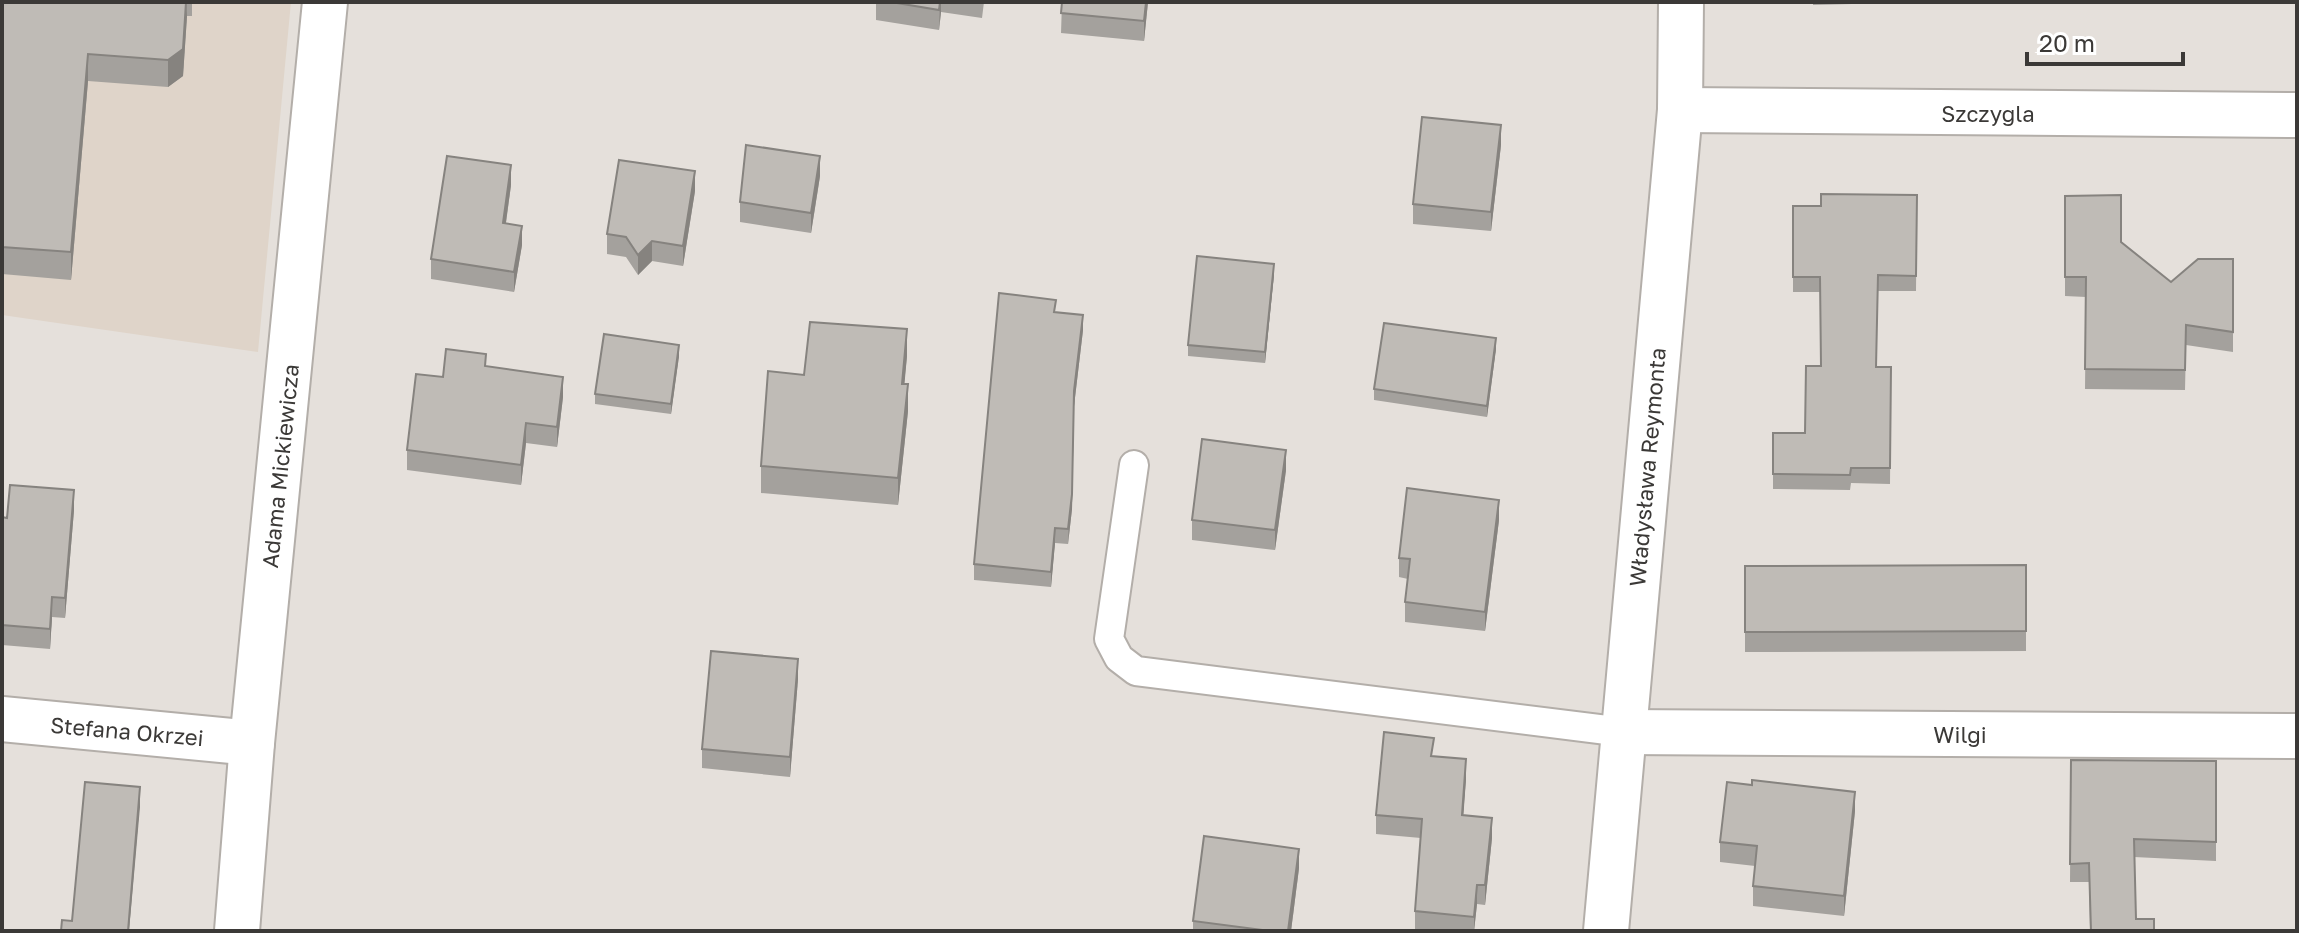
<svg xmlns="http://www.w3.org/2000/svg" width="2299" height="933" font-family="'Golos Text',sans-serif">
<style>
.built{fill:#dfd4c9}
.lines{fill:none;stroke-linecap:round;stroke-linejoin:round}
.service-casing{stroke:#b3aea9;stroke-width:32}
.minor-casing{stroke:#b3aea9;stroke-width:48}
.service{stroke:#fff;stroke-width:28}
.minor{stroke:#fff;stroke-width:44}
.wall{fill:#a4a19d}
.shaded-wall{fill:#86837f}
.building{fill:#bfbbb6;stroke:#86837f;stroke-width:2}
.labels{text-anchor:middle;dominant-baseline:central;stroke-width:7;stroke-linejoin:round;paint-order:stroke}
.street-label{font-size:22px;fill:#3b3937;stroke:#fff}
</style>
<rect width="100%" height="100%" fill="#e5e0db"/>
<path class="built" d="M2,2h289l-33,350 -256,-37z"/>
<g class="lines">
<defs>
<path id="service" d="M1134,465l-25,174 10,19 17,13 487,61"/>
<g id="minor">
<path d="M1680,110l617,5"/>
<path d="M2,719l250,24"/>
<path d="M1623,732l674,4"/>
<path d="M237,931l15,-188 73,-741"/>
<path d="M1606,931l74,-821 1,-108"/>
</g>
</defs>
<use href="#service" class="service-casing"/>
<use href="#minor" class="minor-casing"/>
<use href="#service" class="service"/>
<use href="#minor" class="minor"/>
</g>
<g class="wall">
<path d="M2,2h190v14h-5l-4,60 -15,11 -80,-6 -17,199 -69,-6z"/>
<path d="M876,2h108l-2,16 -41,-6 -2,18 -63,-10z"/>
<path d="M1062,2h86l-4,39 -83,-8z"/>
<path d="M1813,2h78v1l-78,2z"/>
<rect x="1997" y="2" width="51" height="1"/>
<path d="M1501,145l-10,86 -78,-7v-20z"/>
<path d="M820,176l-9,57 -71,-11v-20z"/>
<path d="M511,185l-5,38 16,22 -8,47 -83,-13v-20z"/>
<path d="M695,191l-12,75 -31,-5 -14,14 -12,-18 -19,-3v-20z"/>
<path d="M1917,195l-1,96h-38l-2,76h15l-1,117 -39,-1 -1,7 -77,-1v-56h32l16,-67 -1,-74h-27v-86h28z"/>
<path d="M2065,196l106,86 62,-23v93l-47,-7 -1,45 -100,-1 1,-92 -21,-1z"/>
<path d="M1274,275l-9,88 -77,-7v-11z"/>
<path d="M1056,312l27,18 -9,76 -2,103 -4,35 -13,-1 -4,44 -77,-7v-16z"/>
<path d="M1496,349l-9,68 -113,-17v-11z"/>
<path d="M679,356l-8,58 -76,-10v-10z"/>
<path d="M907,356l-3,28 4,27 -10,94 -137,-12v-27l43,-91z"/>
<path d="M486,367l77,30 -6,50 -31,-4 -5,42 -114,-15v-20l36,-73z"/>
<path d="M1286,470l-11,80 -83,-10v-20z"/>
<path d="M74,510l-9,108 -13,-1 -2,32 -48,-4v-128l5,1z"/>
<path d="M1499,520l-14,111 -80,-9v-20l3,-23 -9,-2v-19z"/>
<path d="M2026,565v86l-281,1v-86z"/>
<path d="M798,679l-8,98 -88,-9v-19z"/>
<path d="M1434,756l32,23 -3,36 29,23 -7,67 -8,-1 -3,27h-59v-20l6,-73 -45,-4v-19z"/>
<path d="M2071,760l145,1v100l-82,-4 -44,74 -1,-49h-19z"/>
<path d="M1752,785l103,26 -11,105 -91,-10v-20l2,-20 -35,-4v-20z"/>
<path d="M1299,868l-8,63h-98v-10z"/>
</g>
<g class="shaded-wall">
<path d="M186,2l1,14 -4,60 -15,11v-27z"/>
<path d="M940,2h1v10l-2,18z"/>
<path d="M1146,2h2l-4,39v-20z"/>
<path d="M88,54v27l-17,199v-28z"/>
<path d="M1501,125v20l-10,86v-19z"/>
<path d="M820,156v20l-9,57v-20z"/>
<path d="M511,165v20l-8,58v-20z"/>
<path d="M695,171v20l-12,75v-20z"/>
<path d="M522,226v19l-8,47v-20z"/>
<path d="M652,241v20l-14,14v-20z"/>
<path d="M1274,264v11l-9,88v-11z"/>
<path d="M1083,315v15l-9,76 -2,103 -4,35 6,-153z"/>
<path d="M907,329v27l-5,55v-27z"/>
<path d="M1496,338v11l-9,68v-11z"/>
<path d="M679,345v11l-8,58v-10z"/>
<path d="M563,377v20l-6,50v-20z"/>
<path d="M908,384v27l-10,94v-27z"/>
<path d="M526,423v20l-5,42v-20z"/>
<path d="M1286,450v20l-11,80v-20z"/>
<path d="M74,490v20l-9,108v-20z"/>
<path d="M1499,500v20l-14,111v-19z"/>
<path d="M1055,528v15l-4,44v-15z"/>
<path d="M52,597v20l-2,32v-20z"/>
<path d="M798,659v20l-8,98v-20z"/>
<path d="M1466,759v20l-4,56v-20z"/>
<path d="M140,787v20l-11,124h-1z"/>
<path d="M1855,792v19l-11,105v-20z"/>
<path d="M1492,818v20l-7,67v-20z"/>
<path d="M1299,849v19l-8,63h-3z"/>
<path d="M1477,885v19l-3,27v-14z"/>
</g>
<g class="building">
<path d="M2,2h184l-3,47 -15,11 -80,-6 -17,198 -69,-5z"/>
<path d="M891,2h49l-1,8z"/>
<path d="M1062,2h84l-2,19 -83,-8z"/>
<path d="M1422,117l79,8 -10,87 -78,-8z"/>
<path d="M746,145l74,11 -9,57 -71,-11z"/>
<path d="M447,156l64,9 -8,58 19,3 -8,46 -83,-13z"/>
<path d="M619,160l76,11 -12,75 -31,-5 -14,14 -12,-18 -19,-3z"/>
<path d="M1821,194l96,1 -1,81 -38,-1 -2,92h15l-1,101h-39l-1,7 -77,-1v-41h32l1,-67h15l-1,-89h-27v-71h28z"/>
<path d="M2121,195v47l50,40 27,-23h35v73l-47,-7 -1,45 -100,-1 1,-92h-21v-81z"/>
<path d="M1197,256l77,8 -9,88 -77,-7z"/>
<path d="M999,293l57,7 -2,12 29,3 -9,76 -2,103 -4,35 -13,-1 -4,44 -77,-8z"/>
<path d="M810,322l97,7 -5,55h6l-10,94 -137,-12 7,-95 36,4z"/>
<path d="M1384,323l112,15 -9,68 -113,-17z"/>
<path d="M604,334l75,11 -8,59 -76,-10z"/>
<path d="M446,349l40,5 -1,12 78,11 -6,50 -31,-4 -5,42 -114,-15 9,-76 27,3z"/>
<path d="M1202,439l84,11 -11,80 -83,-10z"/>
<path d="M10,485l64,5 -9,108 -13,-1 -2,32 -48,-4v-108l5,1z"/>
<path d="M1407,488l92,12 -14,112 -80,-10 5,-43 -11,-1z"/>
<path d="M2026,565v66l-281,1v-66z"/>
<path d="M711,651l87,8 -8,98 -88,-8z"/>
<path d="M1384,732l50,6 -3,18 35,3 -4,56 30,3 -7,67h-8l-3,32 -59,-6 7,-92 -46,-4z"/>
<path d="M2071,760l145,1v81l-82,-3 2,80h18v12h-63l-2,-68 -19,1z"/>
<path d="M1752,780l103,12 -11,104 -91,-10 4,-40 -37,-4 7,-60 25,3z"/>
<path d="M85,782l55,5 -12,144h-67l1,-11 10,1z"/>
<path d="M1204,836l95,13 -11,82h-18l-77,-10z"/>
</g>
<g class="labels">
<g class="street-label">
<text x="1988" y="113">Szczygla</text>
<text transform="translate(280 466) rotate(-84)">Adama Mickiewicza</text>
<text transform="translate(1647 467) rotate(-85)">Władysława Reymonta</text>
<text transform="translate(127 731) rotate(5)">Stefana Okrzei</text>
<text x="1960" y="734">Wilgi</text>
</g>
</g>
<rect width="2299" height="933" fill="none" stroke="#3b3937" stroke-width="8"/>
<path d="M2027 52v12h156v-12" fill="none" stroke="#3b3937" stroke-width="4"/>
<text x="2039" y="52" font-size="24" fill="#3b3937" stroke="#ffffff" stroke-width="6" paint-order="stroke">20 m</text>
</svg>
